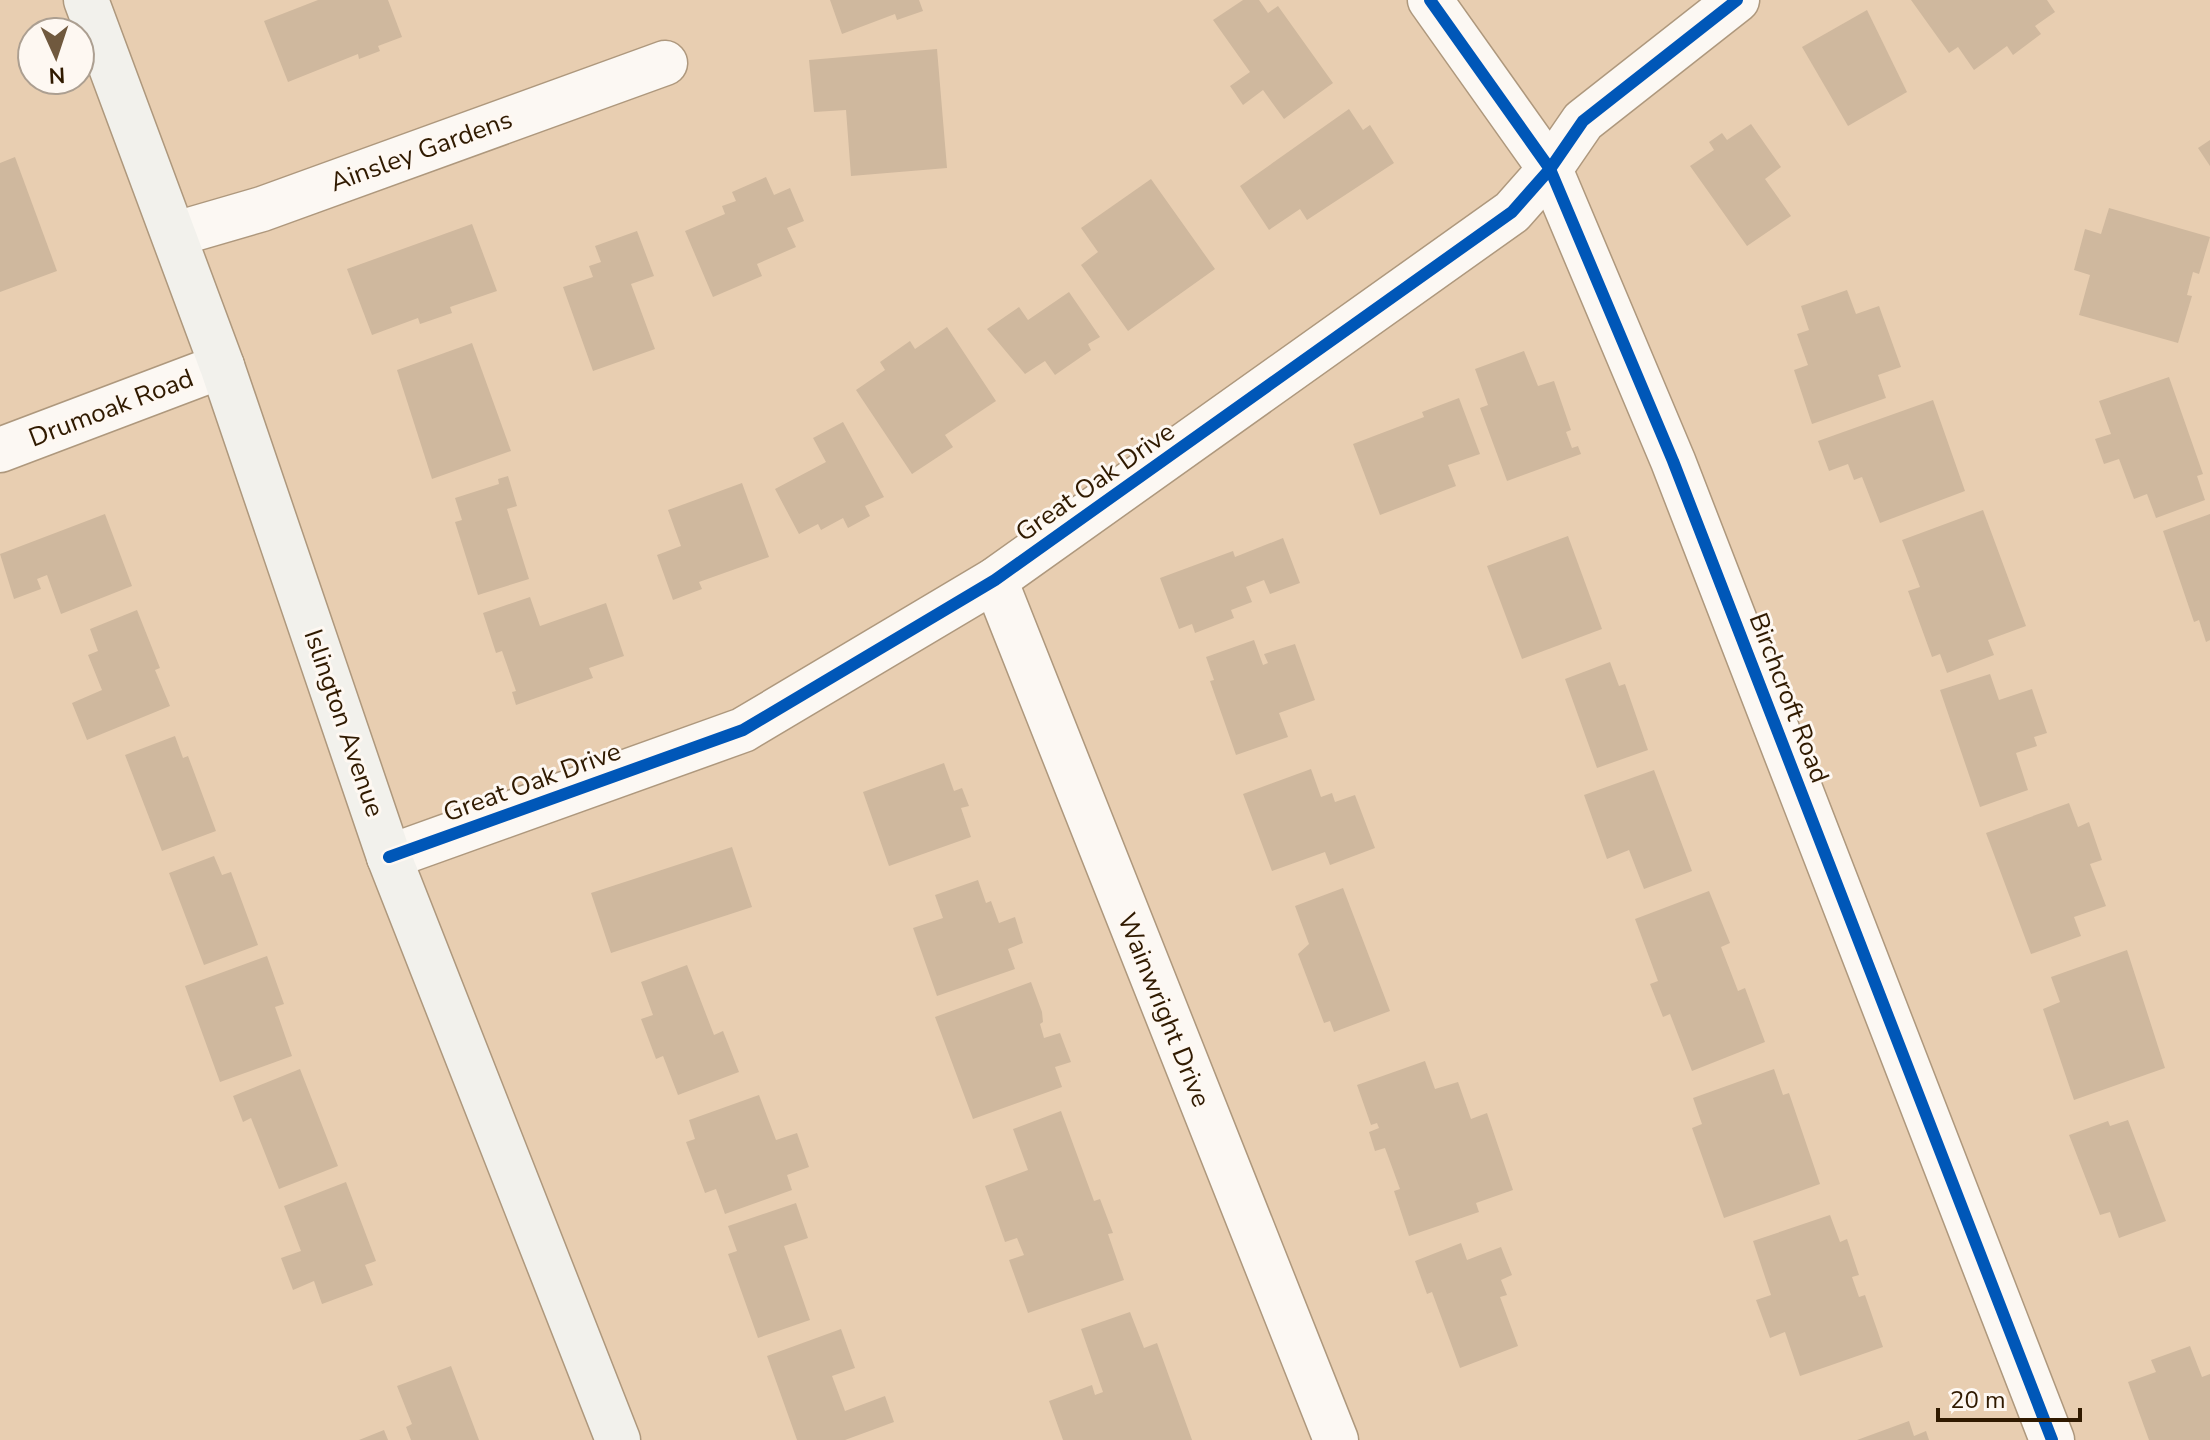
<svg xmlns="http://www.w3.org/2000/svg" width="2210" height="1440" font-family="'Nunito Sans',sans-serif">
<style>
.building{fill:#cfb89e}
.lines{fill:none;stroke-linecap:round;stroke-linejoin:round}
.street-casing{stroke:#ae987d;stroke-width:47}
.secondary-casing{stroke:#ae987d;stroke-width:47}
.street{stroke:#fcf8f3;stroke-width:44}
.secondary{stroke:#f2f1ec;stroke-width:44}
.cycleway-casing{stroke:#fef8f2;stroke-width:17}
.cycleway{stroke:#0057b8;stroke-width:12}
.labels{text-anchor:middle;dominant-baseline:central;stroke-width:6;stroke-linejoin:round;paint-order:stroke}
.street-label{font-size:26px;fill:#301a00;stroke:#fef8f2}
</style>
<rect width="100%" height="100%" fill="#e8ceb1"/>
<g class="building">
<path d="M318,0h70l14,37 -24,9 2,5 -21,8 -1,-5 -70,28 -24,-61z"/>
<path d="M830,0h89l4,11 -26,9 -2,-6 -53,20z"/>
<path d="M1243,0h16l9,13 10,-7 55,77 -49,36 -21,-29 -20,15 -13,-19 20,-14 -37,-52z"/>
<path d="M1911,0h136l8,12 -20,14 6,8 -28,21 -6,-9 -33,24 -16,-23 -9,6z"/>
<path d="M1867,10l40,82 -59,34 -46,-79z"/>
<path d="M937,49l10,119 -96,8 -5,-66 -32,2 -5,-52z"/>
<path d="M1349,109l14,21 7,-5 24,38 -87,57 -7,-11 -31,21 -29,-44z"/>
<path d="M1751,124l30,43 -16,12 26,37 -44,30 -57,-80 24,-16 -5,-8 13,-9 5,7z"/>
<path d="M2210,140v26l-12,-18z"/>
<path d="M15,157l42,114 -57,21v-129z"/>
<path d="M766,177l8,18 16,-7 14,33 -17,7 9,19 -39,17 5,12 -49,21 -28,-66 40,-17 -3,-8 14,-5 -4,-9z"/>
<path d="M1151,179l64,90 -87,62 -47,-66 17,-13 -17,-24z"/>
<path d="M2109,208l101,29 -11,37 -6,-2 -6,23 5,1 -14,47 -99,-28 11,-40 -16,-5 11,-41 16,5z"/>
<path d="M472,224l25,67 -47,16 2,6 -32,11 -2,-6 -46,17 -25,-66z"/>
<path d="M637,231l17,45 -23,8 24,65 -62,22 -30,-84 30,-10 -4,-11 12,-4 -6,-16z"/>
<path d="M1847,290l9,24 23,-8 22,61 -23,8 8,23 -74,26 -18,-54 14,-5 -11,-31 12,-4 -8,-24z"/>
<path d="M1069,292l31,45 -12,7 3,6 -36,25 -10,-14 -20,13 -38,-45 32,-22 9,13z"/>
<path d="M947,327l49,74 -51,34 8,12 -41,27 -56,-84 29,-20 -5,-8 30,-21 5,8z"/>
<path d="M472,343l39,108 -79,28 -35,-109z"/>
<path d="M1524,351l14,35 16,-5 17,49 -5,2 6,16 6,-2 3,8 -74,27 -27,-73 8,-3 -13,-36z"/>
<path d="M2169,377l34,97 -6,2 8,24 -49,18 -9,-24 -13,5 -15,-40 -15,5 -9,-25 16,-5 -12,-33z"/>
<path d="M1459,398l21,56 -32,11 8,21 -76,29 -27,-71 71,-27 -2,-5z"/>
<path d="M1933,400l32,91 -85,32 -18,-46 -8,3 -6,-16 -19,7 -11,-30z"/>
<path d="M843,422l41,75 -19,9 5,10 -22,12 -5,-10 -22,12 -3,-6 -19,10 -24,-45 51,-27 -13,-24z"/>
<path d="M508,476l9,30 -10,3 22,70 -51,16 -23,-73 7,-2 -7,-22 44,-14 -1,-5z"/>
<path d="M742,483l27,74 -70,25 3,7 -29,11 -16,-45 24,-9 -13,-36z"/>
<path d="M1983,510l43,116 -38,14 6,15 -47,18 -7,-19 -8,3 -24,-66 12,-4 -18,-47z"/>
<path d="M105,514l27,72 -71,28 -14,-39 -10,4 4,10 -27,10 -14,-45z"/>
<path d="M2210,514v126l-4,2 -7,-22 -5,2 -31,-91z"/>
<path d="M1568,536l34,93 -80,30 -35,-93z"/>
<path d="M1283,538l17,45 -30,11 -6,-14 -18,7 6,15 -21,8 3,8 -39,15 -3,-9 -13,5 -19,-51 73,-27 2,6z"/>
<path d="M530,597l10,29 66,-23 18,53 -35,12 4,10 -77,27 -4,-13 4,-1 -14,-40 -6,2 -13,-40z"/>
<path d="M137,610l23,58 -5,2 15,36 -83,34 -15,-37 30,-13 -14,-35 10,-4 -8,-22z"/>
<path d="M1254,640l9,25 5,-2 -4,-9 31,-10 20,56 -36,13 9,24 -52,18 -26,-74 4,-1 -8,-23z"/>
<path d="M1610,662l9,24 6,-2 23,66 -51,18 -32,-89z"/>
<path d="M1990,674l9,26 33,-11 15,44 -13,4 3,9 -21,7 12,37 -48,17 -40,-117z"/>
<path d="M175,736l8,22 5,-2 28,75 -54,20 -37,-96z"/>
<path d="M944,763l10,28 8,-3 7,18 -8,2 10,29 -82,29 -26,-74z"/>
<path d="M1311,769l10,28 11,-4 3,9 20,-7 20,53 -45,17 -5,-13 -53,19 -29,-77z"/>
<path d="M1654,770l38,101 -48,18 -15,-39 -22,9 -23,-64z"/>
<path d="M2069,803l9,24 11,-5 13,38 -12,4 16,42 -32,11 7,19 -50,18 -45,-121z"/>
<path d="M732,847l20,60 -141,46 -20,-60z"/>
<path d="M214,856l8,19 9,-3 27,73 -54,20 -35,-92z"/>
<path d="M978,880l8,23 5,-2 8,22 16,-6 8,26 -15,6 7,20 -78,27 -24,-68 30,-10 -8,-23z"/>
<path d="M1343,888l47,123 -56,21 -4,-11 -6,2 -26,-69 11,-10 -14,-38z"/>
<path d="M1709,891l21,52 -9,4 17,44 7,-3 20,54 -73,29 -22,-57 -7,3 -13,-33 8,-3 -23,-62z"/>
<path d="M2127,950l38,118 -91,32 -31,-91 17,-7 -9,-25z"/>
<path d="M267,956l17,48 -9,3 17,49 -72,26 -35,-96z"/>
<path d="M687,965l27,70 9,-4 16,41 -61,23 -15,-39 -7,3 -15,-40 12,-4 -12,-33z"/>
<path d="M1031,982l11,30 1,10 -3,2 4,14 16,-5 11,29 -16,5 7,20 -89,32 -38,-102z"/>
<path d="M1425,1061l10,28 23,-7 13,37 16,-6 26,77 -37,13 3,9 -70,24 -15,-45 6,-2 -15,-41 -10,3 -1,-3 -5,-16 10,-4 -2,-5 -6,2 -14,-40z"/>
<path d="M300,1069l38,97 -59,23 -28,-71 -8,4 -10,-26z"/>
<path d="M1774,1069l9,26 6,-2 31,91 -96,34 -32,-90 10,-4 -9,-26z"/>
<path d="M759,1095l17,45 21,-7 12,34 -22,8 5,15 -67,24 -9,-25 -11,4 -19,-51 9,-3 -6,-19z"/>
<path d="M1061,1111l33,90 6,-2 13,34 -5,1 16,46 -96,33 -19,-53 15,-5 -7,-17 -12,4 -20,-56 43,-16 -15,-41z"/>
<path d="M2128,1120l38,101 -47,17 -9,-26 -10,3 -31,-80 39,-14 2,5z"/>
<path d="M346,1182l30,79 -11,4 8,20 -51,19 -8,-23 -21,9 -12,-32 20,-7 -17,-45z"/>
<path d="M796,1203l12,35 -24,8 26,74 -52,18 -30,-84 9,-3 -9,-25z"/>
<path d="M1830,1215l10,27 7,-3 12,36 -7,2 7,20 6,-2 18,52 -83,29 -15,-44 -15,6 -14,-38 15,-5 -18,-54z"/>
<path d="M1461,1243l6,17 34,-13 11,28 -11,5 6,15 -7,2 18,49 -58,22 -28,-76 -5,2 -12,-33z"/>
<path d="M1130,1312l14,36 13,-5 35,97h-129l-14,-39 43,-16 3,10 8,-3 -22,-63z"/>
<path d="M841,1329l14,39 -23,8 13,35 40,-15 9,26 -49,18h-48l-30,-84z"/>
<path d="M2190,1346l12,31 8,-3v66h-61l-21,-58 28,-10 -5,-12z"/>
<path d="M451,1366l28,74h-68l-5,-13 6,-3 -15,-38z"/>
<path d="M1909,1421l5,15 12,-5 3,9h-72z"/>
<path d="M384,1430l4,10h-29z"/>
</g>
<g class="lines">
<defs>
<g id="street">
<path d="M1430,0l120,169 123,292 379,979"/>
<path d="M176,234l86,-25 403,-146"/>
<path d="M0,450l222,-84"/>
<path d="M995,580l341,860"/>
<path d="M389,857l354,-127 252,-150 517,-368 38,-43 33,-48 154,-121"/>
</g>
<path id="secondary" d="M86,0l136,366 167,491 229,583"/>
</defs>
<use href="#street" class="street-casing"/>
<use href="#secondary" class="secondary-casing"/>
<use href="#street" class="street"/>
<use href="#secondary" class="secondary"/>
<defs>
<g id="cycleway">
<path d="M1430,0l120,169 123,292 379,979"/>
<path d="M389,857l354,-127 252,-150 517,-368 38,-43 33,-48 154,-121"/>
</g>
</defs>
<use href="#cycleway" class="cycleway-casing"/>
<use href="#cycleway" class="cycleway"/>
</g>
<g class="labels">
<g class="street-label">
<text transform="translate(421 151) rotate(-20)">Ainsley Gardens</text>
<text transform="translate(111 408) rotate(-21)">Drumoak Road</text>
<text transform="translate(1095 482) rotate(-35)">Great Oak Drive</text>
<text transform="translate(1789 698) rotate(69)">Birchcroft Road</text>
<text transform="translate(344 723) rotate(71)">Islington Avenue</text>
<text transform="translate(532 782) rotate(-20)">Great Oak Drive</text>
<text transform="translate(1164 1010) rotate(68)">Wainwright Drive</text>
</g>
</g>
<g transform="translate(56 56) rotate(177)"><circle r="38" fill="#fef8f2" stroke="#ac9f91" stroke-width="2"/>
<path d="M0-6L14 30L0 20L-14 30Z" fill="#70593e"/>
<text y="-12" font-size="22" font-weight="bold" text-anchor="middle" fill="#301a00">N</text>
</g>
<path d="M1938 1408v12h142v-12" fill="none" stroke="#301a00" stroke-width="4"/>
<text x="1950" y="1408" font-size="24" fill="#301a00" stroke="#fef8f2" stroke-width="6" paint-order="stroke">20 m</text>
</svg>
